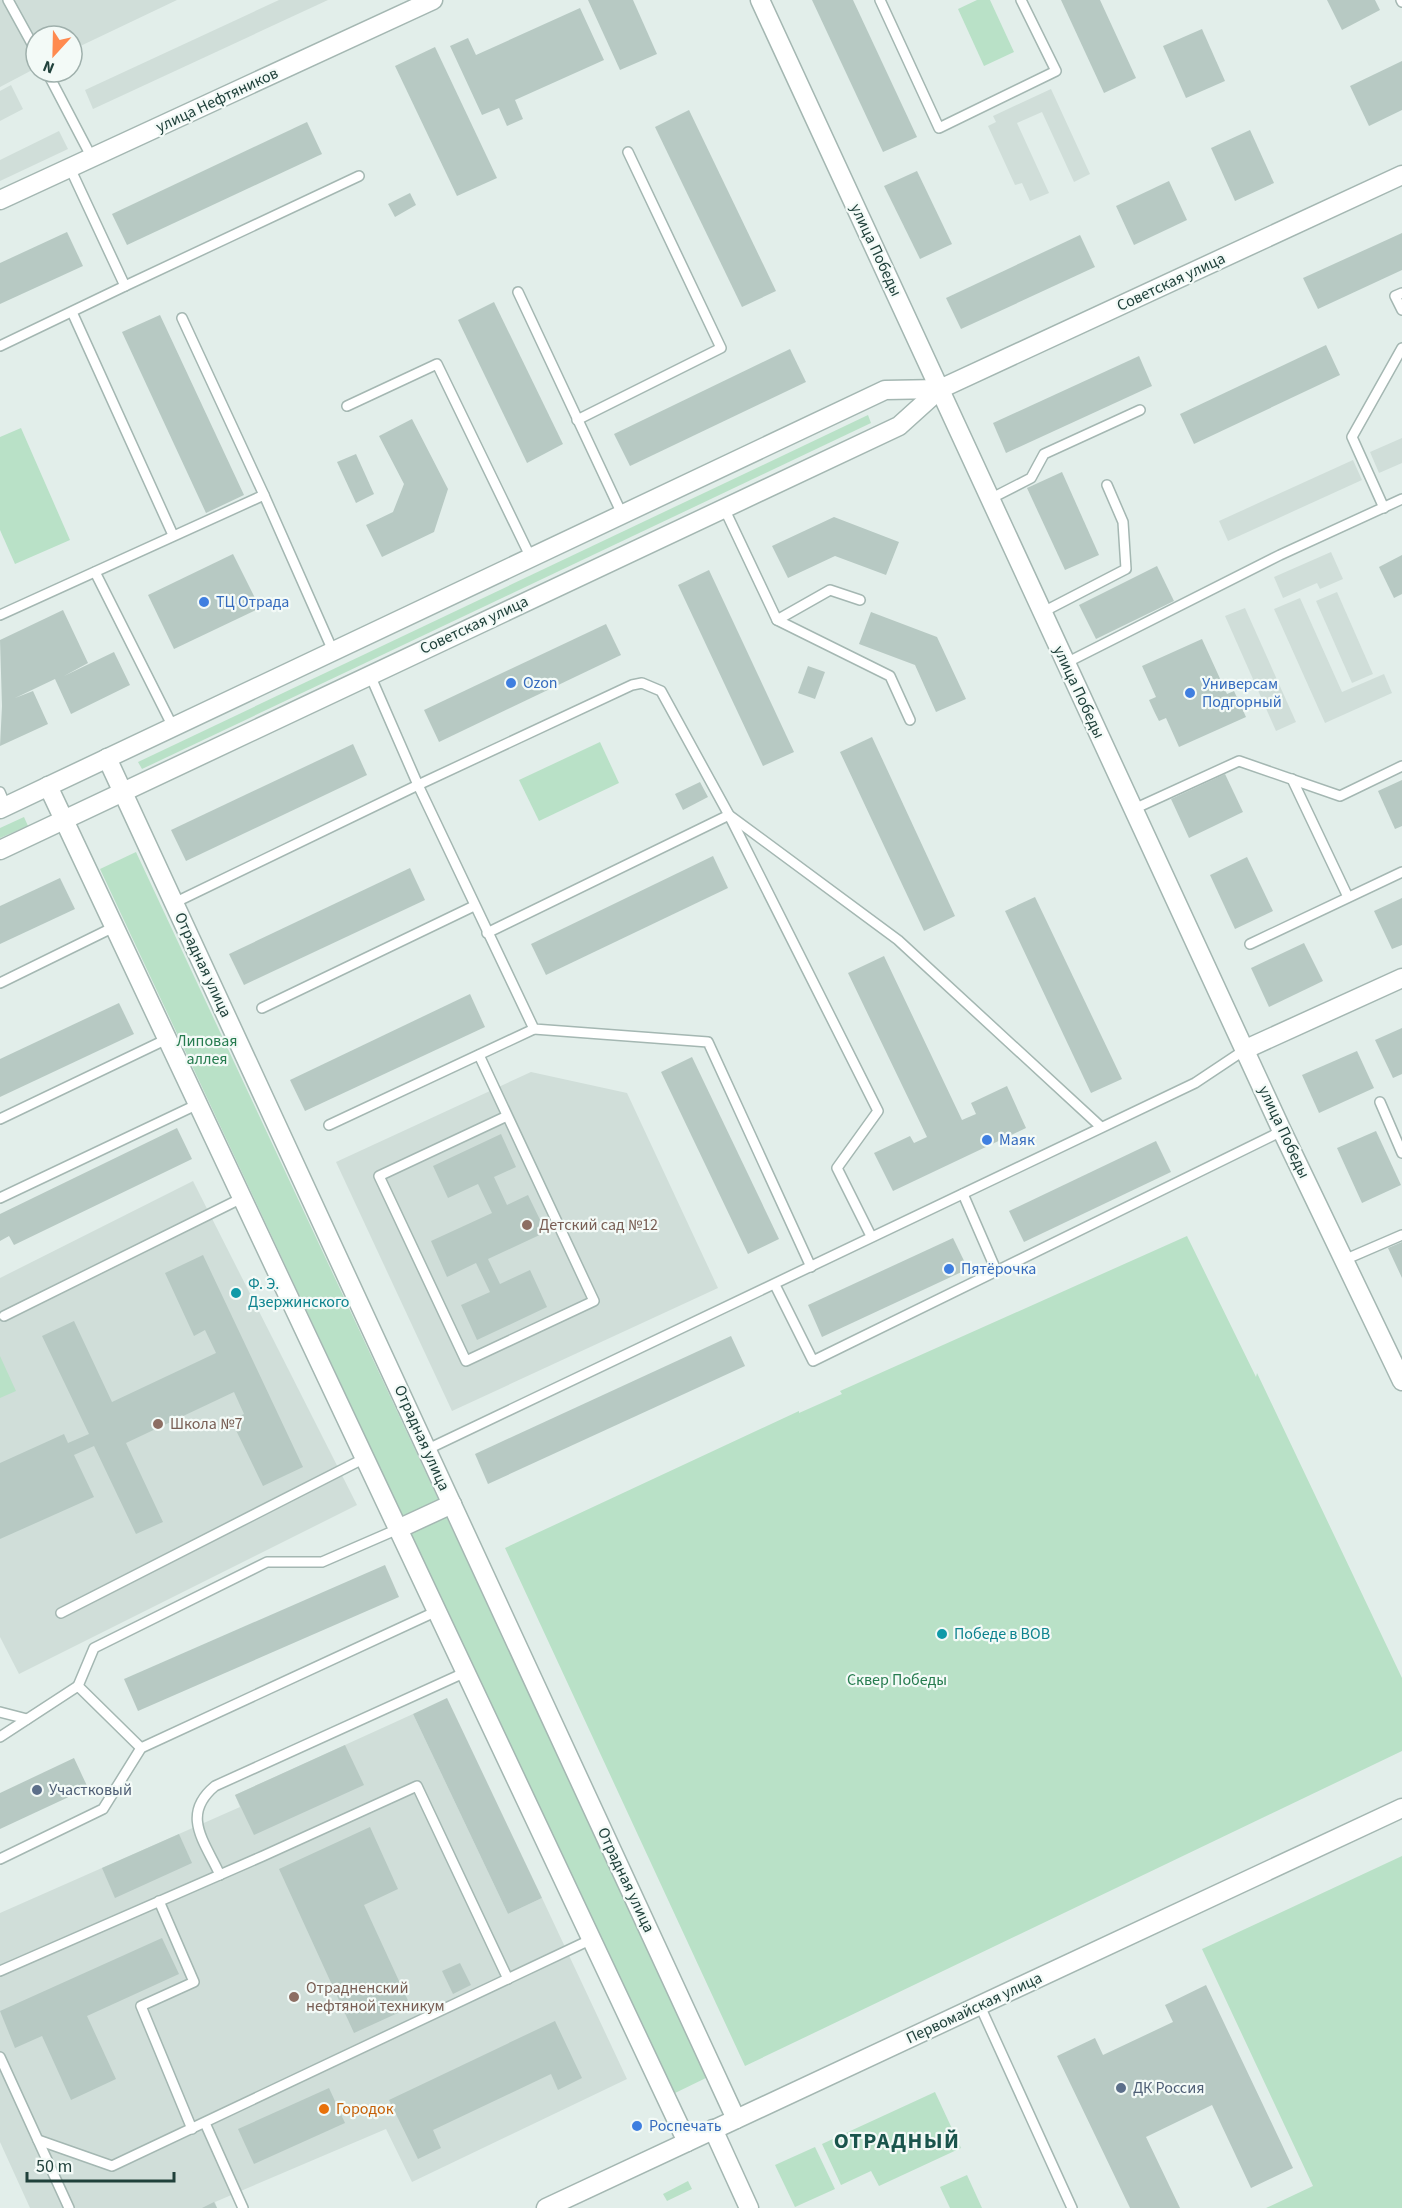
<svg xmlns="http://www.w3.org/2000/svg" width="1402" height="2208" font-family="'Source Sans 3',sans-serif">
<style>
.built{fill:#d0ded9}
.green{fill:#b9e1c7}
.building{fill:#b7c9c3}
.lines{fill:none;stroke-linecap:round;stroke-linejoin:round}
.service-casing{stroke:#a4b7b2;stroke-width:12}
.minor-casing{stroke:#a4b7b2;stroke-width:21}
.service{stroke:#fff;stroke-width:9}
.minor{stroke:#fff;stroke-width:18}
.shop-dot{fill:#3f7fe0;stroke:#f3faf7;stroke-width:2}
.education-dot{fill:#8d6e63;stroke:#f3faf7;stroke-width:2}
.culture-dot{fill:#0f9aa8;stroke:#f3faf7;stroke-width:2}
.service-dot{fill:#5c6f8a;stroke:#f3faf7;stroke-width:2}
.food-dot{fill:#e8710a;stroke:#f3faf7;stroke-width:2}
.labels{text-anchor:middle;dominant-baseline:central;stroke-width:4.5;stroke-linejoin:round;paint-order:stroke}
.street-label{font-size:16px;fill:#20413b;stroke:#f3faf7}
.shop-label{font-size:16px;fill:#366cbe;stroke:#f3faf7;text-anchor:start}
.park-label{font-size:16px;fill:#267c4f;stroke:#f3faf7}
.education-label{font-size:16px;fill:#785e54;stroke:#f3faf7;text-anchor:start}
.culture-label{font-size:16px;fill:#0d838f;stroke:#f3faf7;text-anchor:start}
.service-label{font-size:16px;fill:#4e5e75;stroke:#f3faf7;text-anchor:start}
.food-label{font-size:16px;fill:#c56008;stroke:#f3faf7;text-anchor:start}
.district-label{font-size:22px;font-weight:bold;letter-spacing:1.5px;fill:#1a554c;stroke:#f3faf7}
</style>
<rect width="100%" height="100%" fill="#e2eeea"/>
<g class="built">
<path d="M0,0h177l-105,50v-14h-36v32l-36,19z"/>
<path d="M279,0h49l-235,109 -8,-19z"/>
<path d="M11,85l12,24 -23,12v-30z"/>
<path d="M1051,89l39,85 -16,8 -32,-70 -25,11 32,70 -19,8 -8,-18 -7,2 -27,-59 8,-4 -3,-6z"/>
<path d="M59,131l9,18 -68,32v-21z"/>
<path d="M1402,438v25l-23,10 -9,-21z"/>
<path d="M1353,460l9,20 -134,61 -9,-20z"/>
<path d="M1331,552l12,27 -23,10 -3,-6 -34,15 -9,-21z"/>
<path d="M1337,592l36,82 -21,9 -36,-82z"/>
<path d="M1300,598l42,94 42,-18 8,19 -67,30 -51,-114z"/>
<path d="M1245,608l51,114 -20,9 -51,-115z"/>
<path d="M531,1072l96,21 91,195 -266,123 -116,-249z"/>
<path d="M193,1181l164,324 -338,169 -19,-37v-359z"/>
<path d="M413,1714l95,200 34,-16 85,181 -215,103 -26,-53 -171,73 2,6h-187l-30,-66v-229l240,-106 -5,-12z"/>
</g>
<g class="green">
<path d="M977,0h13l24,52 -30,14 -26,-57z"/>
<path d="M868,415l3,8 -729,346 -4,-7z"/>
<path d="M21,428l49,112 -55,24 -15,-34v-93z"/>
<path d="M600,742l19,41 -80,38 -20,-41z"/>
<path d="M24,817l4,9 -28,12v-10z"/>
<path d="M136,852l572,1225 -35,17 -573,-1225z"/>
<path d="M1187,1236l69,141 1,-4 145,305v73l-657,315 -240,-518 294,-137v2l43,-19 -2,-3z"/>
<path d="M0,1356l16,35 -16,7z"/>
<path d="M1402,1856v352h-136l47,-22 -111,-237z"/>
<path d="M935,2092l26,56 -82,38 -8,-15 -30,14 -19,-41z"/>
<path d="M815,2147l20,42 -40,18 -20,-42z"/>
<path d="M967,2175l15,33h-32l-10,-21z"/>
<path d="M688,2181l4,8 -25,12 -4,-7z"/>
</g>
<g class="building">
<path d="M588,0h45l24,54 -37,16z"/>
<path d="M812,0h41l64,137 -34,15z"/>
<path d="M1061,0h39l36,78 -32,15z"/>
<path d="M1327,0h48l5,10 -38,20z"/>
<path d="M580,8l24,52 -89,40 8,19 -16,7 -8,-18 -17,7 -32,-69 18,-8 8,17z"/>
<path d="M1202,29l23,52 -39,17 -23,-52z"/>
<path d="M435,47l62,131 -40,18 -62,-130z"/>
<path d="M1402,61v49l-33,16 -19,-40z"/>
<path d="M689,110l87,181 -34,16 -87,-180z"/>
<path d="M307,122l15,32 -195,91 -15,-31z"/>
<path d="M1250,130l24,53 -39,18 -24,-53z"/>
<path d="M917,171l35,73 -32,15 -36,-73z"/>
<path d="M1169,181l18,39 -53,25 -18,-39z"/>
<path d="M410,193l6,12 -21,12 -7,-13z"/>
<path d="M67,232l16,34 -83,38v-41z"/>
<path d="M1402,233v37l-84,39 -15,-31z"/>
<path d="M1080,235l15,32 -134,62 -15,-31z"/>
<path d="M494,302l69,142 -36,19 -69,-143z"/>
<path d="M160,315l84,180 -38,18 -84,-181z"/>
<path d="M1326,345l14,30 -146,69 -14,-30z"/>
<path d="M790,349l16,33 -176,84 -16,-32z"/>
<path d="M1139,356l13,30 -146,67 -13,-30z"/>
<path d="M412,419l36,70 -14,43 -52,25 -16,-32 27,-13 11,-28 -25,-48z"/>
<path d="M356,454l18,40 -18,9 -19,-41z"/>
<path d="M1062,472l37,83 -34,15 -38,-82z"/>
<path d="M834,517l65,25 -13,33 -51,-19 -47,22 -16,-32z"/>
<path d="M233,554l27,54 -86,41 -26,-54z"/>
<path d="M1402,555v39l-8,4 -15,-31z"/>
<path d="M1157,566l17,35 -78,38 -17,-34z"/>
<path d="M709,570l85,182 -31,14 -85,-181z"/>
<path d="M63,610l25,53 -24,13 50,-24 16,33 -59,29 -16,-35 -40,19 18,-7 15,33 -48,22 2,-40 -2,-66z"/>
<path d="M871,612l66,25 29,62 -30,13 -21,-47 -56,-21z"/>
<path d="M606,624l15,31 -182,87 -15,-32z"/>
<path d="M1202,639l25,55 7,-3 12,26 -67,30 -13,-29 -7,3 -5,-10 -5,-11 7,-3 -14,-31z"/>
<path d="M808,666l17,6 -10,27 -17,-6z"/>
<path d="M872,737l83,179 -31,15 -84,-179z"/>
<path d="M353,744l14,31 -181,86 -15,-31z"/>
<path d="M1225,774l18,38 -54,26 -18,-39z"/>
<path d="M1402,780v46l-7,3 -17,-38z"/>
<path d="M700,782l8,15 -25,13 -8,-16z"/>
<path d="M713,856l15,32 -182,87 -15,-31z"/>
<path d="M1247,857l26,54 -38,18 -25,-54z"/>
<path d="M410,868l15,32 -181,85 -15,-31z"/>
<path d="M60,878l15,31 -75,35v-38z"/>
<path d="M1035,897l87,182 -31,14 -86,-182z"/>
<path d="M1402,898v47l-10,4 -18,-38z"/>
<path d="M1304,943l19,38 -54,26 -18,-39z"/>
<path d="M884,956l78,164 14,-6 -5,-11 36,-17 19,42 -133,63 -19,-38 36,-17 4,7 13,-6 -79,-164z"/>
<path d="M470,994l15,33 -180,84 -15,-31z"/>
<path d="M119,1003l15,31 -134,63v-38z"/>
<path d="M1402,1028v46l-9,4 -18,-38z"/>
<path d="M1357,1051l17,37 -55,25 -17,-38z"/>
<path d="M692,1057l87,182 -31,15 -87,-182z"/>
<path d="M177,1128l15,31 -178,86 -5,-9 -9,5v-27z"/>
<path d="M1376,1131l25,54 -39,18 -25,-55z"/>
<path d="M501,1134l15,33 -22,10 13,28 21,-10 18,37 -58,27 12,25 30,-14 17,37 -70,33 -16,-35 29,-13 -14,-29 -29,14 -16,-36 61,-28 -14,-29 -30,14 -15,-32z"/>
<path d="M1156,1141l15,31 -147,70 -15,-31z"/>
<path d="M953,1238l15,31 -146,68 -14,-32z"/>
<path d="M1402,1242v36l-14,-30z"/>
<path d="M203,1255l100,212 -40,19 -32,-66 13,-6 -10,-22 -108,51 37,79 -27,12 -42,-88 -20,9 20,42 -94,42v-76l64,-29 4,9 21,-9 -47,-98 32,-15 38,81 104,-49 -11,-23 -11,6 -29,-63z"/>
<path d="M731,1336l14,30 -257,118 -13,-30z"/>
<path d="M385,1565l14,32 -261,114 -14,-32z"/>
<path d="M447,1698l95,200 -34,16 -95,-200z"/>
<path d="M345,1745l19,40 -110,50 -19,-40z"/>
<path d="M74,1758l14,30 -88,41v-36z"/>
<path d="M370,1827l28,62 -34,16 47,102 -57,26 -75,-164z"/>
<path d="M179,1834l13,29 -77,35 -13,-30z"/>
<path d="M162,1938l17,36 -92,42 29,63 -45,21 -29,-64 -27,12 -15,-37z"/>
<path d="M460,1963l11,22 -18,9 -11,-23z"/>
<path d="M1206,1985l87,183 -42,20 -39,-83 -66,32 34,71h-50l-73,-152 38,-18 8,17 70,-33 -8,-17z"/>
<path d="M555,2021l27,57 -24,12 -7,-16 -118,56 8,18 -23,11 -29,-59z"/>
<path d="M329,2088l16,35 -91,41 -16,-35z"/>
<path d="M214,2202l3,6h-15z"/>
</g>
<g class="lines">
<defs>
<g id="service">
<path d="M8,0l28,51"/>
<path d="M880,0l59,128 117,-57 -35,-71"/>
<path d="M1401,0l1,2"/>
<path d="M47,72l45,86"/>
<path d="M125,286l234,-110"/>
<path d="M518,292l104,222"/>
<path d="M1402,293l-7,3 7,14"/>
<path d="M72,312l101,223"/>
<path d="M182,318l82,177"/>
<path d="M0,346l125,-60 -55,-118"/>
<path d="M347,406l90,-42 94,194"/>
<path d="M577,420l144,-72 -93,-196"/>
<path d="M990,499l41,-21 13,-24 96,-44"/>
<path d="M724,508l53,112 113,56 20,44"/>
<path d="M1384,508l-32,-71 50,-89"/>
<path d="M95,572l78,155"/>
<path d="M1043,612l83,-43 -3,-47 -16,-37"/>
<path d="M0,615l264,-120 69,156"/>
<path d="M777,620l53,-30 30,10"/>
<path d="M1066,663l214,-108 122,-56"/>
<path d="M370,675l48,110 214,-100 10,-2 19,8 68,124 169,125 203,187"/>
<path d="M1292,779l56,118"/>
<path d="M0,792l6,14"/>
<path d="M1134,809l105,-48 101,35 62,-30"/>
<path d="M174,903l244,-118 116,244 174,13 103,225"/>
<path d="M487,933l242,-118 149,296 -41,57 34,68"/>
<path d="M1250,944l152,-72"/>
<path d="M0,983l114,-56"/>
<path d="M262,1008l212,-102"/>
<path d="M479,1055l115,246 -128,60 -87,-185 128,-60"/>
<path d="M1380,1102l22,51"/>
<path d="M0,1119l167,-80"/>
<path d="M329,1125l205,-96"/>
<path d="M963,1194l33,76"/>
<path d="M0,1198l196,-93"/>
<path d="M1344,1260l58,-25"/>
<path d="M775,1285l38,76 469,-230"/>
<path d="M4,1316l238,-118"/>
<path d="M428,1449l767,-366 51,-34"/>
<path d="M61,1613l304,-155"/>
<path d="M78,1686l16,-38 173,-86h55l76,-33"/>
<path d="M0,1712l27,7"/>
<path d="M0,1737l78,-51 63,62"/>
<path d="M0,1859l103,-50 38,-61 296,-137"/>
<path d="M220,1875c-15,-33 -40,-60 -5,-89l251,-114"/>
<path d="M159,1901l35,81 -53,24 51,123"/>
<path d="M0,1971l263,-115 154,-70 91,193"/>
<path d="M980,2006l92,202"/>
<path d="M0,2057l69,151"/>
<path d="M205,2123l38,85"/>
<path d="M38,2140l74,26 480,-227"/>
</g>
<g id="minor">
<path d="M760,0l522,1131 120,250"/>
<path d="M0,200l433,-200"/>
<path d="M107,758l629,1361"/>
<path d="M48,786l639,1356"/>
<path d="M0,809l885,-419 55,-1"/>
<path d="M0,850l899,-424 41,-37 462,-214"/>
<path d="M1246,1049l156,-71"/>
<path d="M398,1529l54,-25"/>
<path d="M713,2129l36,79"/>
<path d="M546,2208l856,-400"/>
</g>
</defs>
<use href="#service" class="service-casing"/>
<use href="#minor" class="minor-casing"/>
<use href="#service" class="service"/>
<use href="#minor" class="minor"/>
</g>
<g class="shop-dot">
<circle cx="204" cy="602" r="6"/>
<circle cx="511" cy="683" r="6"/>
<circle cx="1190" cy="693" r="6"/>
<circle cx="987" cy="1140" r="6"/>
<circle cx="949" cy="1269" r="6"/>
<circle cx="637" cy="2126" r="6"/>
</g>
<g class="education-dot">
<circle cx="527" cy="1225" r="6"/>
<circle cx="158" cy="1424" r="6"/>
<circle cx="294" cy="1997" r="6"/>
</g>
<g class="culture-dot">
<circle cx="236" cy="1293" r="6"/>
<circle cx="942" cy="1634" r="6"/>
</g>
<g class="service-dot">
<circle cx="37" cy="1790" r="6"/>
<circle cx="1121" cy="2088" r="6"/>
</g>
<circle class="food-dot" cx="324" cy="2109" r="6"/>
<g class="labels">
<g class="street-label">
<text transform="translate(217 100) rotate(-25)">улица Нефтяников</text>
<text transform="translate(876 250) rotate(65)">улица Победы</text>
<text transform="translate(1171 282) rotate(-25)">Советская улица</text>
<text transform="translate(474 625) rotate(-25)">Советская улица</text>
<text transform="translate(1079 692) rotate(65)">улица Победы</text>
<text transform="translate(203 965) rotate(65)">Отрадная улица</text>
<text transform="translate(1284 1132) rotate(65)">улица Победы</text>
<text transform="translate(422 1438) rotate(66)">Отрадная улица</text>
<text transform="translate(626 1880) rotate(65)">Отрадная улица</text>
<text transform="translate(974 2008) rotate(-25)">Первомайская улица</text>
</g>
<g class="shop-label">
<text x="216" y="602">ТЦ Отрада</text>
<text x="523" y="683">Ozon</text>
<text x="1202" y="684">Универсам<tspan x="1202" dy="18">Подгорный</tspan></text>
<text x="999" y="1140">Маяк</text>
<text x="961" y="1269">Пятёрочка</text>
<text x="649" y="2126">Роспечать</text>
</g>
<g class="park-label">
<text x="207" y="1041">Липовая<tspan x="207" dy="18">аллея</tspan></text>
<text x="897" y="1680">Сквер Победы</text>
</g>
<g class="education-label">
<text x="539" y="1225">Детский сад №12</text>
<text x="170" y="1424">Школа №7</text>
<text x="306" y="1988">Отрадненский<tspan x="306" dy="18">нефтяной техникум</tspan></text>
</g>
<g class="culture-label">
<text x="248" y="1284">Ф. Э.<tspan x="248" dy="18">Дзержинского</tspan></text>
<text x="954" y="1634">Победе в ВОВ</text>
</g>
<g class="service-label">
<text x="49" y="1790">Участковый</text>
<text x="1133" y="2088">ДК Россия</text>
</g>
<g class="food-label">
<text x="336" y="2109">Городок</text>
</g>
<g class="district-label">
<text x="897" y="2141">ОТРАДНЫЙ</text>
</g>
</g>
<g transform="translate(54 54) rotate(202)"><circle r="28" fill="#f3faf7" stroke="#9fb0ac" stroke-width="1.5"/>
<path d="M0-4.5L10 22L0 15L-10 22Z" fill="#ff8a4f"/>
<text y="-9" font-size="16" font-weight="bold" text-anchor="middle" fill="#20413b">N</text>
</g>
<path d="M27 2172v9h147v-9" fill="none" stroke="#20413b" stroke-width="3"/>
<text x="36" y="2172" font-size="18" fill="#20413b" stroke="#f3faf7" stroke-width="4.5" paint-order="stroke">50 m</text>
</svg>
